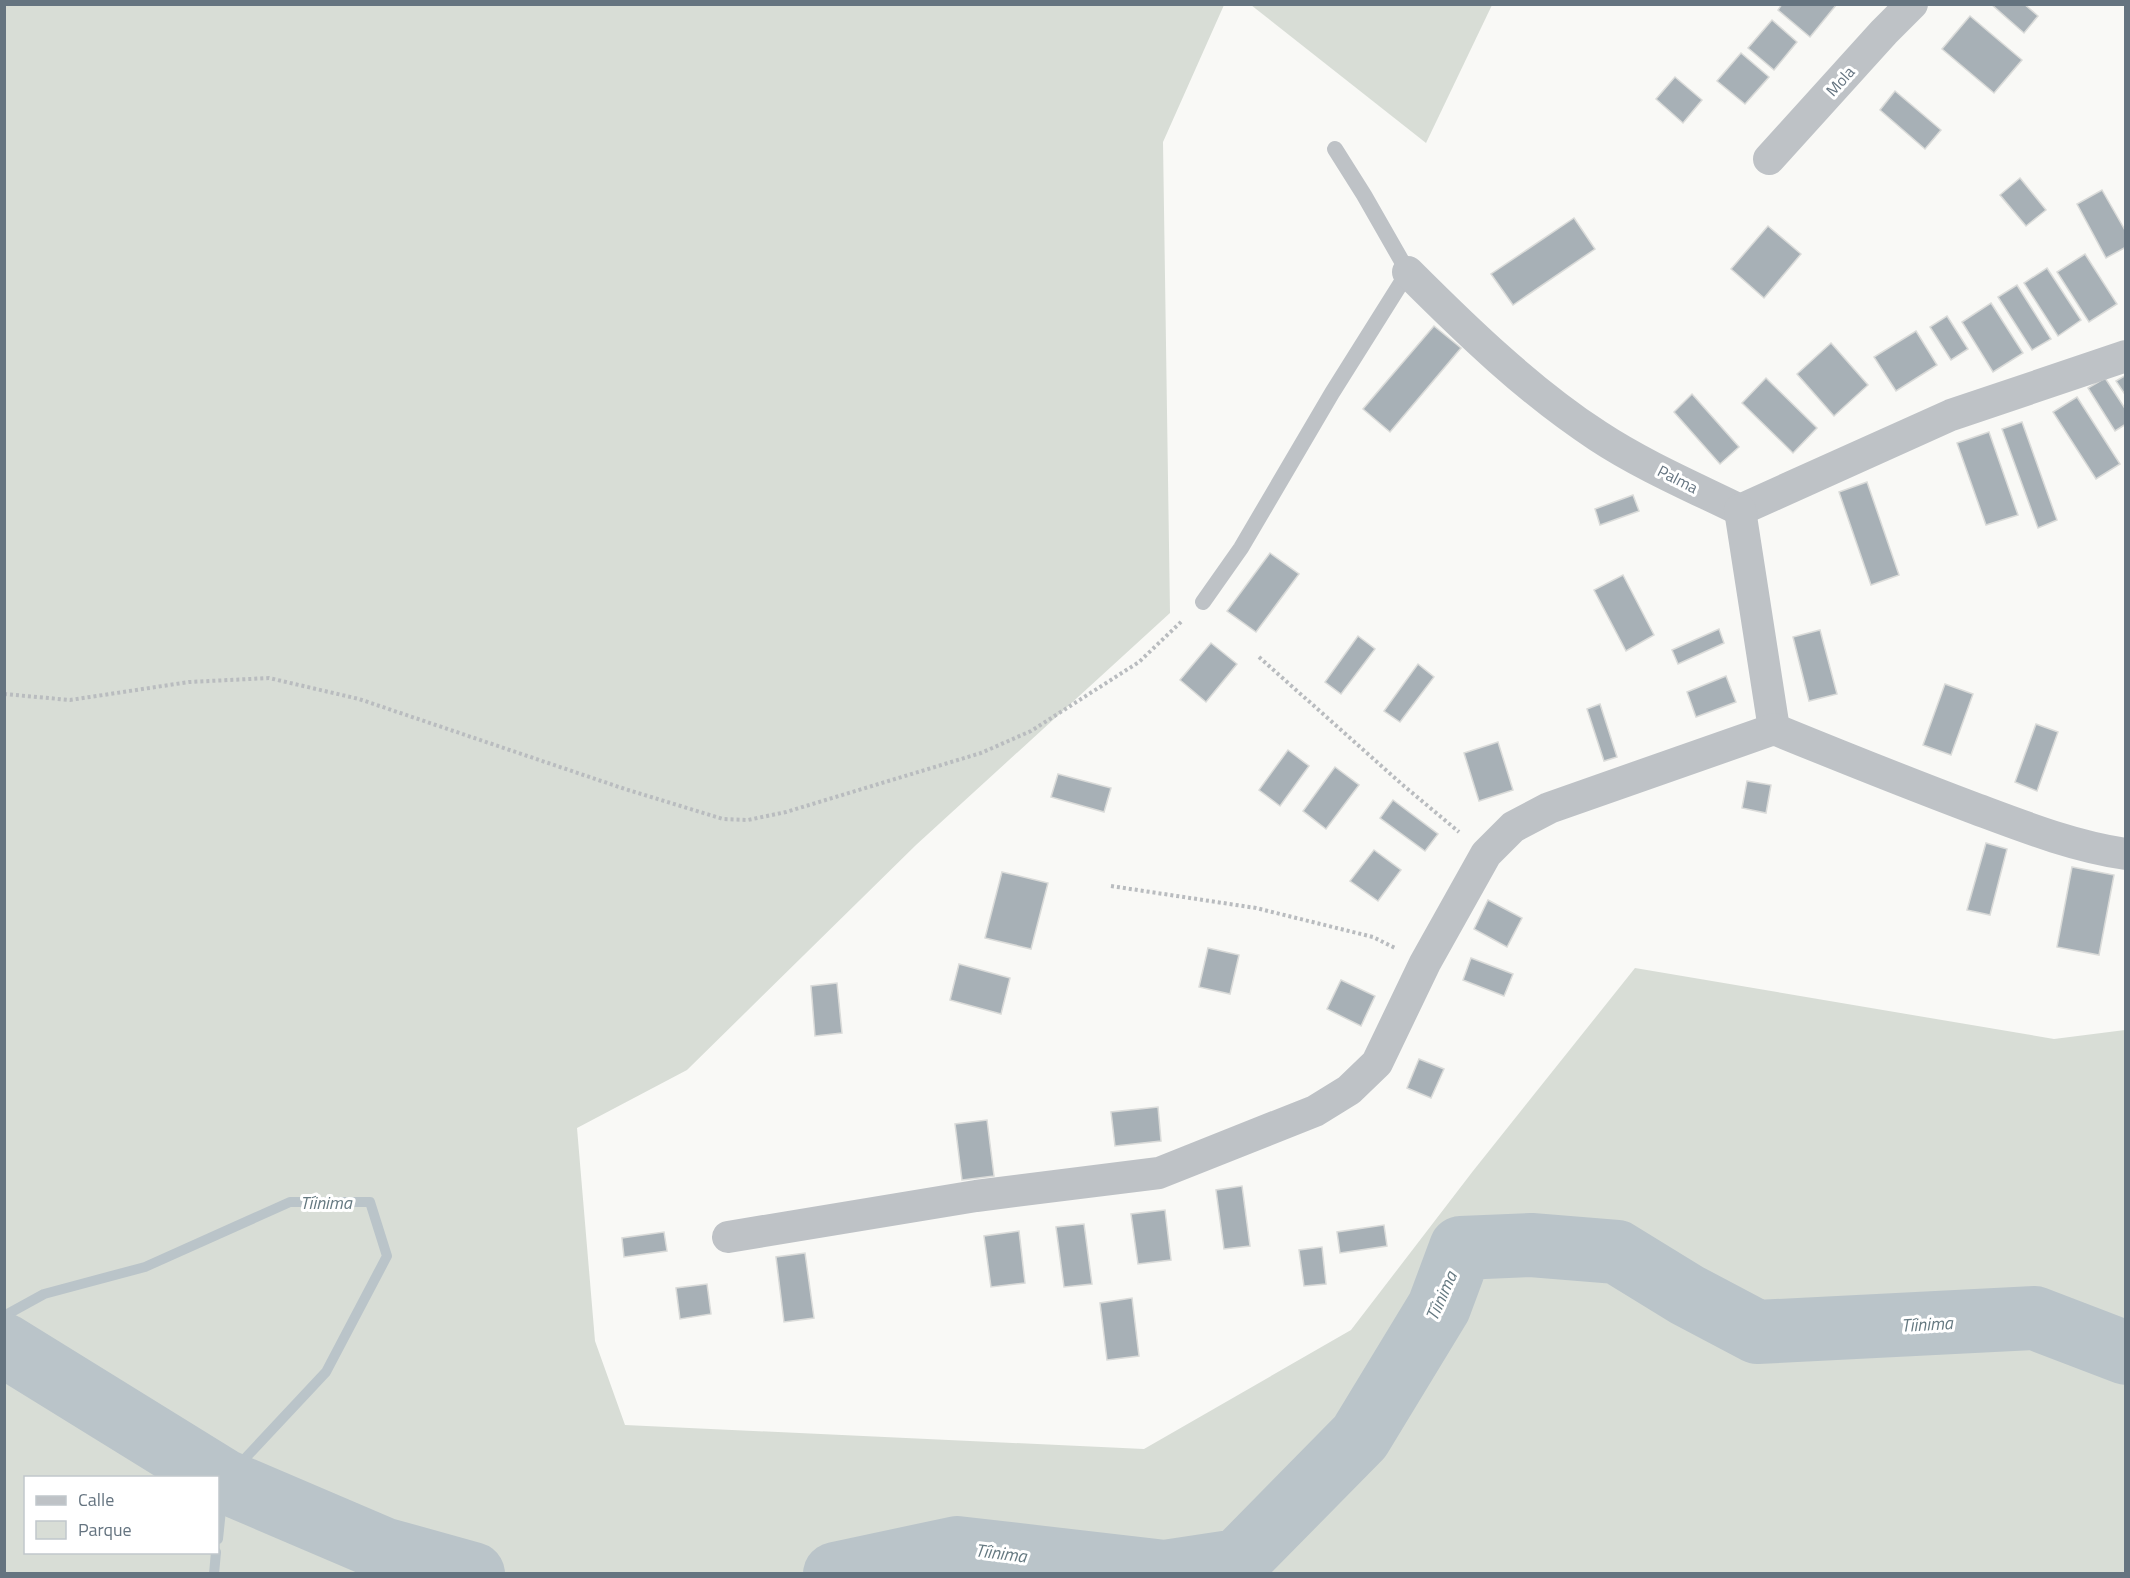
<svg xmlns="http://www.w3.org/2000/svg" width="2130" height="1578" font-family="'Titillium Web',sans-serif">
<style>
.green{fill:#d8ddd6;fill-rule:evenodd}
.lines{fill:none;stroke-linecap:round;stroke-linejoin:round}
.stream{stroke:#bac4c9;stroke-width:10}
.river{stroke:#bac4c9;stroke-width:64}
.building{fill:#a7b0b6;stroke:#dadbd9;stroke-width:1.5}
.path{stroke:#b9bcbf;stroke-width:4;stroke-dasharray:3 3;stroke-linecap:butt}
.lane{stroke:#bec2c6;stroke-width:16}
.street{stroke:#bec2c6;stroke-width:32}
.labels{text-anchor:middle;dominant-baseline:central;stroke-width:6;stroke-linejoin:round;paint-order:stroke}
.street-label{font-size:16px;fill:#657480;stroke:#fff}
.water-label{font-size:18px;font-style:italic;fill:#657981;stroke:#fff}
</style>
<rect width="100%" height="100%" fill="#f9f9f6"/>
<g class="green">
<path d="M5,4l1219,1 -61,137 7,471 -254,232 -229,225 -110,58 18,213 30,84 519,24 207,-119 122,-159 162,-203 419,71 71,-9v543h-2120zM26,1478h192v74h-192z"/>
<path d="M1251,5h241l-66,138z"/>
</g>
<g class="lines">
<g class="stream">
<path d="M4,1316l40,-22 101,-27 145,-65h80l17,54 -61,116 -102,109 -6,58"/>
<path d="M214,1574l2,-22"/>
</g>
<g class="river">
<path d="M4,1345l220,136 159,68 90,25"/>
<path d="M835,1574l122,-26 208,24 73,-11 122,-124 79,-130 22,-59 70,-3 86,7 70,43 70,37 278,-14 91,35"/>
</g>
</g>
<g class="building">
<path d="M1782,4h55l-27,33 -32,-27z"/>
<path d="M1991,4h33l14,12 -14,17z"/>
<path d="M1970,16l52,44 -28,33 -52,-44z"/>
<path d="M1772,20l25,22 -23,28 -26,-22z"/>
<path d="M1741,53l28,24 -24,27 -28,-23z"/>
<path d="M1675,77l27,23 -19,23 -27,-24z"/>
<path d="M1895,91l46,39 -16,19 -45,-39z"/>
<path d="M2020,178l26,32 -20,16 -26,-31z"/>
<path d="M2102,190l24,42v15l-20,11 -29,-54z"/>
<path d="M1574,218l21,31 -82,56 -22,-31z"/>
<path d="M1768,226l33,28 -37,44 -33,-29z"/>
<path d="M2085,254l32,50 -28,18 -32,-50z"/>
<path d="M2047,268l34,52 -23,16 -34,-53z"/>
<path d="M2017,285l34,54 -19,11 -34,-53z"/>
<path d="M1991,303l32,50 -30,19 -31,-50z"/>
<path d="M1947,316l21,33 -17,11 -21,-33z"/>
<path d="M1434,326l27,22 -71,84 -27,-23z"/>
<path d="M1916,331l21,34 -41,26 -22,-34z"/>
<path d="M1831,343l37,42 -34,31 -37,-42z"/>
<path d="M2126,375v21l-10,-15z"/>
<path d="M1766,378l51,50 -24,25 -51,-50z"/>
<path d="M2105,378l21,32v14l-11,7 -27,-43z"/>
<path d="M1692,394l47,53 -19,17 -46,-52z"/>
<path d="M2077,397l43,67 -24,15 -43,-67z"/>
<path d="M2022,422l35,98 -19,8 -36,-99z"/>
<path d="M1989,432l29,83 -32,10 -29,-82z"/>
<path d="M1867,482l32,93 -28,10 -32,-93z"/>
<path d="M1633,495l6,16 -39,14 -5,-16z"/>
<path d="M1270,553l29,21 -43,58 -29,-21z"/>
<path d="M1623,575l31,60 -28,16 -32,-61z"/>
<path d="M1719,629l5,14 -46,21 -6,-14z"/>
<path d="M1820,630l17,64 -28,7 -16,-64z"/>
<path d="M1358,636l17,13 -34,45 -16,-12z"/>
<path d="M1211,643l26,21 -31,38 -26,-22z"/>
<path d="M1418,664l16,13 -34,45 -16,-11z"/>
<path d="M1726,676l10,26 -40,15 -9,-25z"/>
<path d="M1945,684l28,10 -22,61 -28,-10z"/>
<path d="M1600,704l17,53 -13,4 -17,-52z"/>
<path d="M2036,724l22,8 -21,59 -22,-9z"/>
<path d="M1498,742l15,48 -34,11 -15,-48z"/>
<path d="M1288,750l21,16 -29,40 -21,-16z"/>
<path d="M1335,767l24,18 -33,44 -23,-18z"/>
<path d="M1058,774l53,14 -7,24 -53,-15z"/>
<path d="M1747,781l24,4 -5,28 -24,-5z"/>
<path d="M1393,800l45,34 -13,17 -45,-33z"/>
<path d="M1986,843l21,6 -17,66 -23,-5z"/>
<path d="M1374,850l27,20 -23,31 -28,-20z"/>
<path d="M2072,867l42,8 -15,80 -42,-8z"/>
<path d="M1002,872l46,11 -17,66 -46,-11z"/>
<path d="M1488,900l34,18 -15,29 -33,-18z"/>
<path d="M1208,948l31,7 -9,39 -31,-7z"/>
<path d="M1471,958l42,16 -9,22 -41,-16z"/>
<path d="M959,964l51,14 -9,36 -51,-14z"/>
<path d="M1341,980l34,16 -14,30 -34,-17z"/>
<path d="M837,983l5,50 -27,3 -4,-50z"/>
<path d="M1419,1059l25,10 -13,29 -24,-10z"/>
<path d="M1158,1107l3,34 -46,5 -4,-34z"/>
<path d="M987,1120l7,56 -32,4 -7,-56z"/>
<path d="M1242,1186l8,60 -26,3 -8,-59z"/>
<path d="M1165,1210l6,50 -33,4 -7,-50z"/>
<path d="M1084,1224l8,60 -28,3 -8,-60z"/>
<path d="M1384,1225l3,21 -47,7 -3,-21z"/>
<path d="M1019,1231l6,52 -34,4 -7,-51z"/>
<path d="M664,1232l3,19 -43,6 -2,-19z"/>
<path d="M1322,1247l4,37 -22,2 -5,-36z"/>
<path d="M805,1253l9,65 -30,4 -8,-65z"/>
<path d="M707,1284l4,30 -31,5 -4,-31z"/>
<path d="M1132,1298l7,58 -32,4 -7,-57z"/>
</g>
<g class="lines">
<g class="path">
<path d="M1259,657l145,129 55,46"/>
<path d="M4,694l66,6 119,-18 80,-4 90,21 266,90 98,30 25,1 38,-8 195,-59 50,-22 108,-69 44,-42"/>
<path d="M1111,886l145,22 117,29 22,11"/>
</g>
<path class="lane" d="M1203,602l38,-54 91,-155 76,-121 -44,-77 -29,-46"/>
<g class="street">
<path d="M1769,159l115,-127 28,-28"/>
<path d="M1408,272c59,59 121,119 190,164 44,29 95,51 142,74"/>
<path d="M1740,510l211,-95 175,-59"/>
<path d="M1740,510l34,219"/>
<path d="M728,1237l248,-41 183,-23 156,-62 34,-21 28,-27 48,-100 61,-109 27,-27 36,-19 225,-79c66,27 131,53 197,78 51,19 101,39 155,47"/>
</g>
</g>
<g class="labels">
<g class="street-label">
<text transform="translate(1840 81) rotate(-48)">Mola</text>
<text transform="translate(1678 479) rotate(27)">Palma</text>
</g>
<g class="water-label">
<text x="326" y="1202">Tíinima</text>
<text transform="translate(1441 1296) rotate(-66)">Tíinima</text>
<text transform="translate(1927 1324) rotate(-3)">Tíinima</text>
<text transform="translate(1001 1553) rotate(7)">Tíinima</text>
</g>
</g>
<rect width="2130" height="1578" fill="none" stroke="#657480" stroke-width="12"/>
<rect x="24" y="1476" width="195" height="78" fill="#ffffff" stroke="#c1c7cc" stroke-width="1.5"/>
<rect x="36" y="1496" width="30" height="9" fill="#bec2c6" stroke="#c1c7cc" stroke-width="1.5"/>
<text x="78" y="1506" font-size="18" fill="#657480">Calle</text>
<rect x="36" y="1521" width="30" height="18" fill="#d8ddd6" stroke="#c1c7cc" stroke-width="1.5"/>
<text x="78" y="1536" font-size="18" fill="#657480">Parque</text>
</svg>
